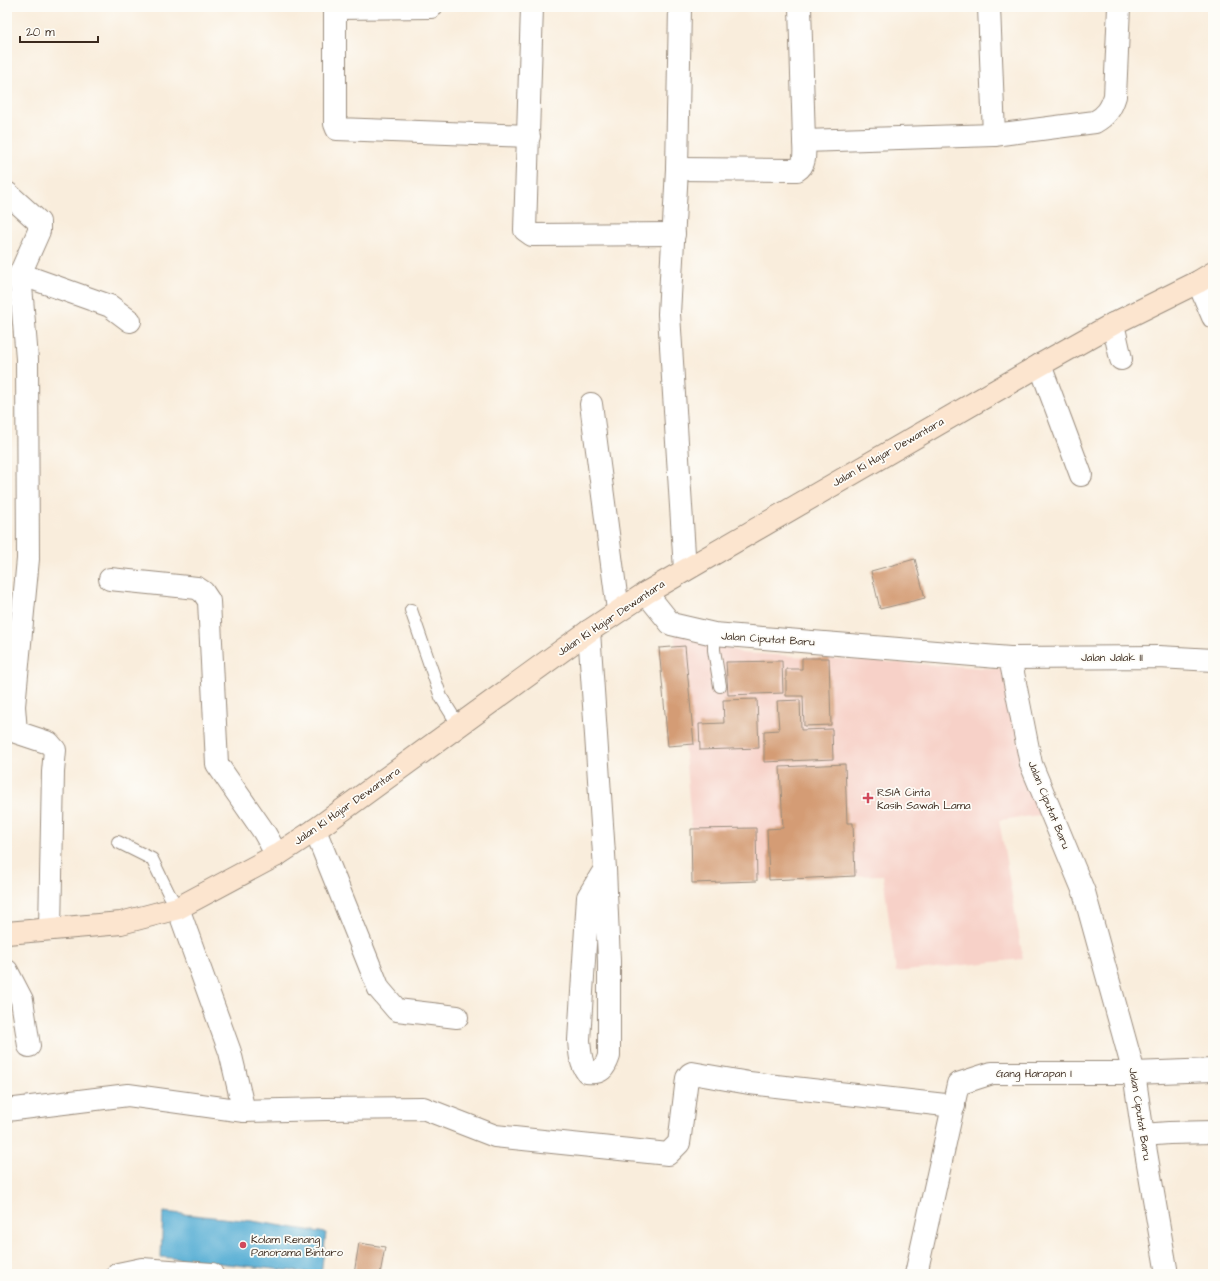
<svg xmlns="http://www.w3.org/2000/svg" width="1220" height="1281" font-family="'Architects Daughter',sans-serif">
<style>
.built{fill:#f7d1c8}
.water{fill:#57aed4;stroke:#496c79}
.building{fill:#d49c75}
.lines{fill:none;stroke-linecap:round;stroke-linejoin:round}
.lane-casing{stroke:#9a8c7d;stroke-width:14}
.street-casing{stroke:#9a8c7d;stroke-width:24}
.secondary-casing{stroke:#9a8c7d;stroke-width:24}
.lane{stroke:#fff;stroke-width:12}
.street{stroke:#fff;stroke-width:22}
.secondary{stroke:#fce5cf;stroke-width:22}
.poi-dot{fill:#d1495b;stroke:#fdfcf7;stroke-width:1.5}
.labels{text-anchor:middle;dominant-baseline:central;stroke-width:3.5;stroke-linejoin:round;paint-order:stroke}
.street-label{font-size:11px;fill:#3b2a1e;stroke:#fdfcf7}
.poi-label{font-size:11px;fill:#3b2a1e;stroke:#fdfcf7;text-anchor:start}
</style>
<rect width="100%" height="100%" fill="#fdfcf7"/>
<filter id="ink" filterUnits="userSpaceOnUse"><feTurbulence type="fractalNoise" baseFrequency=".025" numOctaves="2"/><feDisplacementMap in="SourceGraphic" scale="8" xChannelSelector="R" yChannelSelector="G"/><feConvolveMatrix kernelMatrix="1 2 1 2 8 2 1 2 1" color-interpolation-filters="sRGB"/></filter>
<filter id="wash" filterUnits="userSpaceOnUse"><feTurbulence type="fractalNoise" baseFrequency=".012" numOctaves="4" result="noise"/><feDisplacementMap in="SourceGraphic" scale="16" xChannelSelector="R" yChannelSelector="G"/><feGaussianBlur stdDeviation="0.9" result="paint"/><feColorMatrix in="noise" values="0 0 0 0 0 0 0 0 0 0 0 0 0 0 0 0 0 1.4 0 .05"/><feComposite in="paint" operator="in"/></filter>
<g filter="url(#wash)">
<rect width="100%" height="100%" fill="#f9eddc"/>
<path class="built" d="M674,625l68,28 277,17 19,112 19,31 -58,7 24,139 -127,13 -13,-97 -187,6z"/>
<path class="water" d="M163,1212l89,9 74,12 -5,41 -160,-17z"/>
<g id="blocks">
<g class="building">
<path d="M915,559l10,39 -45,11 -9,-38z"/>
<path d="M685,646l9,98 -26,2 -9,-98z"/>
<path d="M802,658h27l2,67 -27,1 -1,-30h-17v-27h16z"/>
<path d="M782,661l1,32 -55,2 -2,-33z"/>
<path d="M757,699l2,49 -59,2 -1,-26 25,-1 -1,-23z"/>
<path d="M800,700l1,30 31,-1 1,30 -69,3v-31l15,-1 -2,-29z"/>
<path d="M845,764l2,59h6l2,53 -86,4 -2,-51 16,-1 -3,-61z"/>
<path d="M756,828l1,53 -65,2 -1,-54z"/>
<path d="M359,1243l26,4 -5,27h-26z"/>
</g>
</g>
</g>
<g filter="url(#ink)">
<use href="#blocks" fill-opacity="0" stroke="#9a8c7d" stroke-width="1"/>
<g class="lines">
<defs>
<g id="lane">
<path d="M411,610l30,87 18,29"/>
<path d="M714,634v16l6,36"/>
<path d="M118,842l34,17 17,35 9,14"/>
</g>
<g id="street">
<path d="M335,7v117l2,5 192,7"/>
<path d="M532,7l-7,223 7,5 142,-1"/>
<path d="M680,7l-3,162 -8,145 16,256"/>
<path d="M989,7l5,128"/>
<path d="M335,8l96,-1"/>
<path d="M804,141l190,-6 101,-13c11,-6 16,-13 20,-26l4,-89"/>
<path d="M677,169l120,1c10,-6 7,-19 7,-29l-4,-134"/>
<path d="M7,193l32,29v9l-19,43 7,85 1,200 -14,147 2,26 33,11 6,7 -2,22 -3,157"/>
<path d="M20,274l90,32 20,15"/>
<path d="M1198,282l15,35"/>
<path d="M1113,324l8,35"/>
<path d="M1040,365l41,110"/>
<path d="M591,404l27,206"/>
<path d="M110,579l87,9 6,4 6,9 8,163 47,68 13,23"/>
<path d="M646,593l25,31 43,10 296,24 21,106 53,128 50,181 9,62 24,139"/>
<path d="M589,631l16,238 4,92v95c-4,12 -8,18 -22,16 -7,-9 -7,-21 -8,-32l9,-143 17,-28"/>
<path d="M1010,658l149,-1 54,3"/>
<path d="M315,830l64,159 18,21 60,7"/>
<path d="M178,908l52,144 14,59"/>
<path d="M7,971l15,29 7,46"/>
<path d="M7,1110l121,-15 116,16 81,-2 98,-1 72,28 173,18 11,-11 1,-7 7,-58 3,-4 2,-1 57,10 205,23"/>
<path d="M1143,1135l26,-2 44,-1"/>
<path d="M118,1274l24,-5 70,5"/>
<path d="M916,1274l42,-190 34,-11h142l79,-3"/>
</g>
<path id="secondary" d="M7,933l114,-10 57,-15 99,-53 38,-25 274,-199 57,-38 394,-228 73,-41 85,-42 15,-9"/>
</defs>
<use href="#lane" class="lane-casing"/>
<use href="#street" class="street-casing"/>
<use href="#secondary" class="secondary-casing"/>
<use href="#lane" class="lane"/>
<use href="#street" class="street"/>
<use href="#secondary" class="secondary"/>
</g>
</g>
<g class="poi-dot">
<path d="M866 792h4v4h4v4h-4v4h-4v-4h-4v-4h4z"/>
<circle cx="243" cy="1245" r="4"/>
</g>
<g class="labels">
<g class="street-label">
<text transform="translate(888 452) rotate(-30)">Jalan Ki Hajar Dewantara</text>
<text transform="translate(611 618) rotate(-34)">Jalan Ki Hajar Dewantara</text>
<text transform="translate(768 639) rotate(4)">Jalan Ciputat Baru</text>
<text x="1112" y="657">Jalan Jalak II</text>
<text transform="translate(1049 805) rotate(68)">Jalan Ciputat Baru</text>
<text transform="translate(347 806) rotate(-35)">Jalan Ki Hajar Dewantara</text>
<text x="1034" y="1073">Gang Harapan I</text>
<text transform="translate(1140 1114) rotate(81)">Jalan Ciputat Baru</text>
</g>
<g class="poi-label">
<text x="877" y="792">RSIA Cinta<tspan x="877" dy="13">Kasih Sawah Lama</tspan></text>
<text x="251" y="1239">Kolam Renang<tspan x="251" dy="13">Panorama Bintaro</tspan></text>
</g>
</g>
<rect width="1220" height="1281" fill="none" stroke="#fdfcf7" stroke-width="24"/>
<path d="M20 36v6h78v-6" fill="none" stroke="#3b2a1e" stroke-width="2"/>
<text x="26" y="36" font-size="12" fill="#3b2a1e" stroke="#fdfcf7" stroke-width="3" paint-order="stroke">20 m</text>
</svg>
